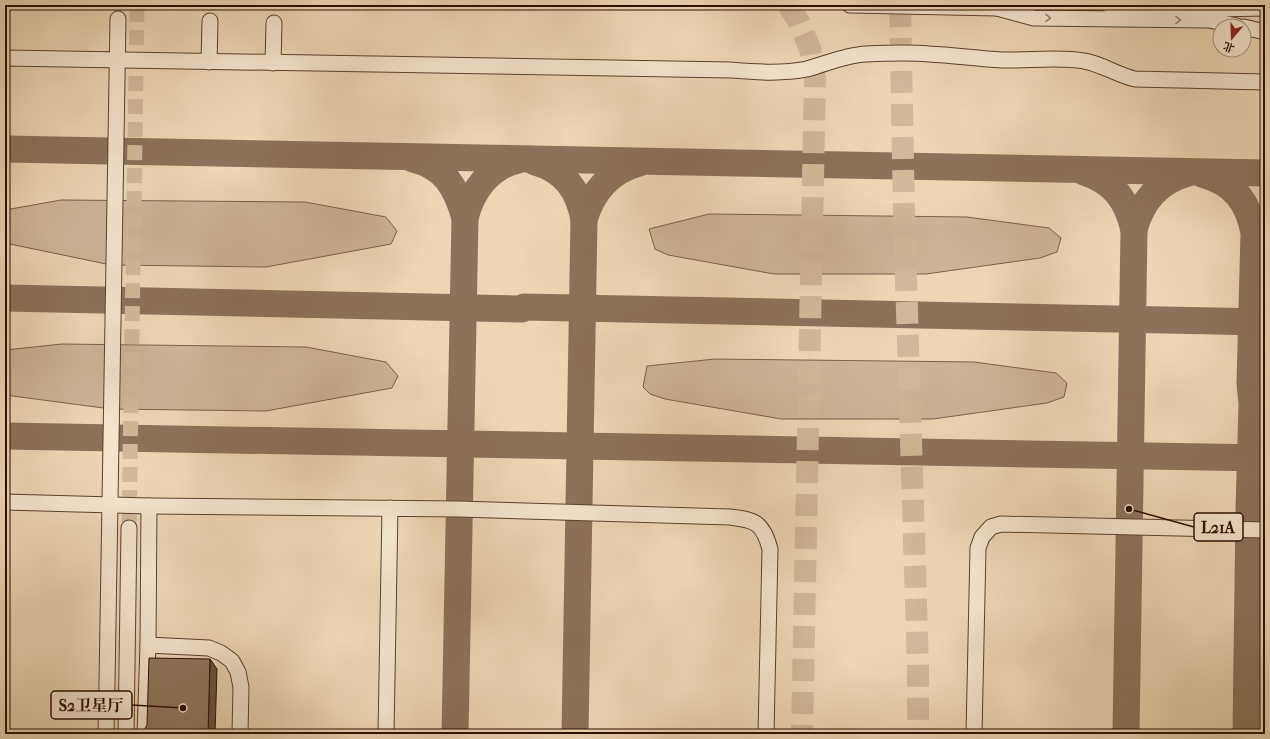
<svg xmlns="http://www.w3.org/2000/svg" width="1270" height="739" font-family="'IM FELL French Canon','Noto Serif SC',serif">
<style>
.green{fill:#ccb495;stroke:#7c614a}
.lines{fill:none;stroke-linecap:round;stroke-linejoin:round}
.taxiway{stroke:#8c725a;stroke-width:27}
.minor-tunnel{stroke:#d0b898;stroke-width:15;stroke-dasharray:15 8;stroke-linecap:butt}
.highway-tunnel{stroke:#d0b898;stroke-width:22;stroke-dasharray:22 11;stroke-linecap:butt}
.minor-casing{stroke:#5c402d;stroke-width:17}
.minor{stroke:#f3e4ce;stroke-width:15}
.shaded-wall{fill:#655341;stroke:#2b0e00}
.building{fill:#90765d;stroke:#2b0e00}
.oneway{stroke:#998471}
.leader{fill:none;stroke:#2b0e00;stroke-width:1.5}
.callout-dot{fill:#2b0e00;stroke:#f3e4ce;stroke-width:1.5}
.callout{fill:#f3e4ce;stroke:#2b0e00;stroke-width:1.5}
.callout-label{font-size:16px;text-anchor:middle;font-weight:bold;fill:#2b0e00}
</style>
<rect width="100%" height="100%" fill="#edd6b3"/>
<filter id="stains"><feTurbulence type="fractalNoise" baseFrequency=".005" numOctaves="4"/><feColorMatrix values="0 0 0 0 .2 0 0 0 0 .09 0 0 0 0 .02 0 0 0 .5 -.17"/></filter>
<radialGradient id="worn" r=".72"><stop offset=".6" stop-color="#630" stop-opacity="0"/><stop offset="1" stop-color="#630" stop-opacity=".3"/></radialGradient>
<g class="green">
<path d="M61,200l244,2 81,15 11,14 -6,13 -125,23 -155,-2 -106,-22v-33z"/>
<path d="M709,214l258,3 82,11 12,10 -4,14 -17,6 -114,16h-152l-106,-19 -13,-6 -6,-20z"/>
<path d="M62,344l244,3 80,15 12,14 -6,12 -126,23 -155,-2 -106,-14v-45z"/>
<path d="M715,359l259,3 82,11 11,10 -3,14 -17,6 -114,16h-152l-116,-20 -15,-5 -7,-7 4,-21z"/>
</g>
<g class="lines">
<g class="taxiway">
<path d="M5,149l1260,24"/>
<path d="M413,159c32,8 43,28 52,59"/>
<path d="M535,162c30,8 44,29 49,58l-9,514"/>
<path d="M1084,172c30,10 43,28 50,58l-8,504"/>
<path d="M1202,174c32,9 46,27 52,59l-4,150 2,21 -3,106 -3,224"/>
<path d="M584,220c8,-28 26,-49 55,-57"/>
<path d="M1134,230c7,-28 25,-49 54,-57"/>
<path d="M5,298l517,11 2,-2 741,15"/>
<path d="M5,436l1260,22"/>
<path d="M455,734l10,-516c7,-28 25,-52 53,-58"/>
</g>
<path class="minor-tunnel" d="M129,528l8,-523"/>
<g class="highway-tunnel">
<path d="M788,5l11,17 11,27 5,29 -13,656"/>
<path d="M900,5l4,209 14,454v66"/>
</g>
<defs>
<g id="minor">
<path d="M850,5l147,3 9,-2"/>
<path d="M1109,5l106,4 50,-1"/>
<path d="M997,8l37,10 175,2 28,6"/>
<path d="M1244,27l21,5"/>
<path d="M5,58l726,12c26,2 50,4 76,-1 19,-5 38,-14 59,-15 21,-1 42,-2 63,0 25,1 49,5 73,6 27,1 56,-4 82,1 18,3 33,14 51,18l130,3"/>
<path d="M209,62l1,-41"/>
<path d="M273,63l1,-40"/>
<path d="M5,502l144,4 310,3 271,8c26,3 33,6 40,32l-4,185"/>
<path d="M148,645l61,3 12,5 11,8 6,11 3,15 -1,47"/>
<path d="M106,734c5,-238 7,-476 12,-715"/>
<path d="M126,734l3,-206"/>
<path d="M145,734l3,-89 1,-139"/>
<path d="M386,734l4,-226"/>
<path d="M974,734l4,-186 4,-11 9,-10 10,-3 264,6"/>
</g>
</defs>
<use href="#minor" class="minor-casing"/>
<use href="#minor" class="minor"/>
</g>
<path class="shaded-wall" d="M210,659l7,10 -2,65h-7z"/>
<path class="building" d="M149,658l61,1 -2,75h-64v-3l3,-6z"/>
<defs><path id="oneway-chevron" d="M-2-3.5L2.5 0L-2 3.5" fill="none" stroke-width="1.6" stroke-linecap="round" stroke-linejoin="round"/></defs>
<g class="oneway">
<use href="#oneway-chevron" transform="translate(1048 18) rotate(1)"/>
<use href="#oneway-chevron" transform="translate(1178 20) rotate(1)"/>
</g>
<path class="leader" d="M1129 509L1194 527M183 708L132 705"/>
<g class="callout-dot">
<circle cx="1129" cy="509" r="4"/>
<circle cx="183" cy="708" r="4"/>
</g>
<g class="callout">
<rect x="1194" y="513" width="49" height="28" rx="4"/>
<rect x="51" y="691" width="81" height="28" rx="4"/>
</g>
<g class="callout-label">
<text x="1218" y="533">L21A</text>
<text x="91" y="711">S2卫星厅</text>
</g>
<rect width="1270" height="739" fill="none" stroke="#edd6b3" stroke-width="20"/>
<rect x="6" y="6" width="1258" height="727" fill="none" stroke="#2b0e00" stroke-width="2"/>
<rect x="10" y="10" width="1250" height="719" fill="none" stroke="#2b0e00"/>
<g transform="translate(1232 38) rotate(199)"><circle r="19" fill="#f3e4ce" stroke="#a38e7c"/>
<path d="M0-3L7 15L0 10L-7 15Z" fill="#8f2418"/>
<text y="-6" font-size="11" font-weight="bold" text-anchor="middle" fill="#2b0e00">北</text>
</g>
<rect width="100%" height="100%" filter="url(#stains)"/>
<rect width="100%" height="100%" fill="url(#worn)"/>
</svg>
